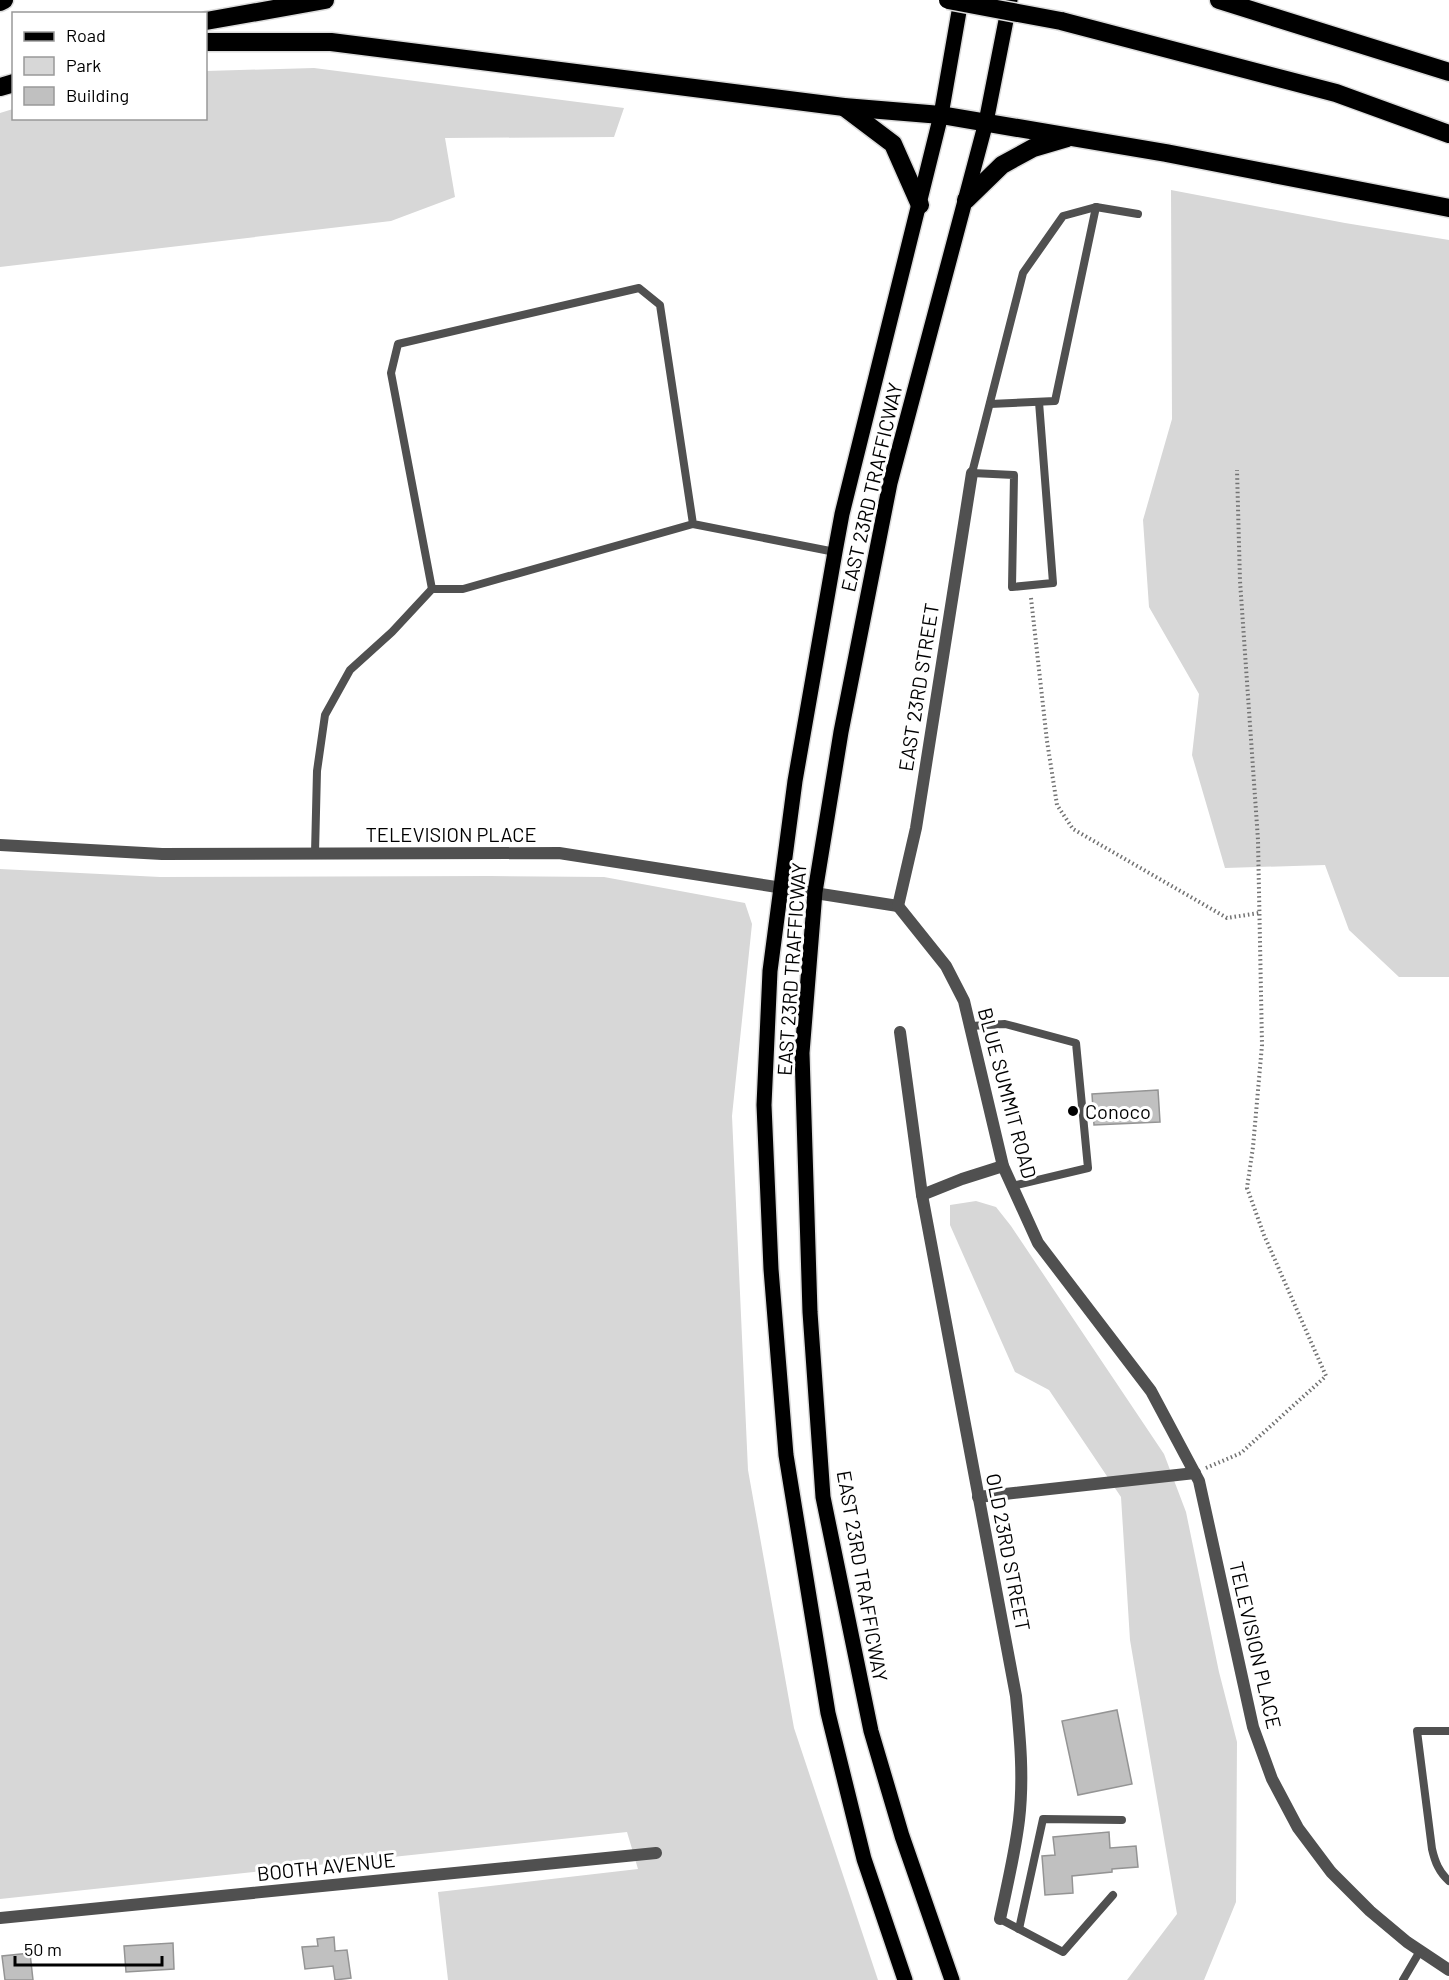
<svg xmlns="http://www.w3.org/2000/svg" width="1449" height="1980" font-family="Barlow,sans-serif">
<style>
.green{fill:#d7d7d7}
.building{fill:#c0c0c0;stroke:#949494;stroke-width:1.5}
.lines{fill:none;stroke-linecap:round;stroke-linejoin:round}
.primary-casing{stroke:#dbdbdb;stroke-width:18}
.motorway-casing{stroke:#dbdbdb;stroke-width:21}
.path{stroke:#727272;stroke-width:4;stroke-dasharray:1.5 3;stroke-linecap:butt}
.service{stroke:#505050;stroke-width:8}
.minor{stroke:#505050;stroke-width:12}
.primary{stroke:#000;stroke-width:15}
.motorway{stroke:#000;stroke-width:18}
.motorway-bridge-casing{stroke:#dbdbdb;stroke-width:21;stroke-linecap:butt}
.motorway-bridge{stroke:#000;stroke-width:18}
.poi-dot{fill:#000;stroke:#fff;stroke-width:2}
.labels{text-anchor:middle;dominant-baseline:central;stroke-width:6;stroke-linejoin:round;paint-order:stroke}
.street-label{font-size:20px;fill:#000;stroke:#fff}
.poi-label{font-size:20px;fill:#000;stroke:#fff;text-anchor:start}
</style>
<rect width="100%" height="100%" fill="#fff"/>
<g class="green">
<path d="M314,68l310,40 -10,29 -169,1 10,59 -64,24 -391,46v-154l13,-4 1,9h192v-47z"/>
<path d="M1171,190l174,33 104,17v737h-50l-50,-47 -24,-65 -100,3 -33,-113 7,-61 -50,-87 -6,-87 29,-101z"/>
<path d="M0,869l160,8 330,-1 114,1 141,26 7,21 -20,192 16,354 46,258 84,252h-430l-10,-88 200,-23 -11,-37 -627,67z"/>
<path d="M976,1201l20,6 15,19 153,228 22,58 33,160 18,70 -1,160 -32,78h-77l50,-66 -47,-274 -9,-143 -72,-107 -34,-18 -65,-147v-20z"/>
</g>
<g class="building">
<path d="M1158,1090l2,32 -66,3 -2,-31z"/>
<path d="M1117,1710l15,74 -54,11 -16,-74z"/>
<path d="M1109,1832l1,16 26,-2 2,21 -26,2v3l-40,4 1,17 -28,2 -3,-39 13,-1 -2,-18z"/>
<path d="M334,1937l1,14 12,-1 4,28 -16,2 -2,-14 -28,3 -3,-22 16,-1 -1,-7z"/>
<path d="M173,1943l1,26 -48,3 -2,-26z"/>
<path d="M30,1953l3,27h-28l-3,-24z"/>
</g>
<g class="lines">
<defs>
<g id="primary">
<path d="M905,1980l-41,-121 -36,-146 -42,-258 -15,-186 -7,-164 6,-134 25,-190 40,-229 7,-38 99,-399 20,-115"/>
<path d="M952,1980l-50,-144 -31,-105 -48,-234 -13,-185 -8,-259 13,-161 26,-160 49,-249 96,-361 24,-122"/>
</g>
<g id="motorway">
<path d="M1219,0l230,72"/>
<path d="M0,2l4,-2"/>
<path d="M206,21l119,-21"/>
<path d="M1061,21l275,72 113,41"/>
<path d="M206,42h125l513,65 97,8 225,38 283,55"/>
<path d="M0,87l14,-4"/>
<path d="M844,107l49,37 27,61"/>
<path d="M966,200l36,-35 31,-17 34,-10"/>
</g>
</defs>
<use href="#primary" class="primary-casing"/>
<use href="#motorway" class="motorway-casing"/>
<g class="path">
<path d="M1031,598l16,143 10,64 16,24 154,89 32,-5"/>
<path d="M1206,1468l35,-15 85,-77 -62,-141 -17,-47 6,-41 9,-102 -4,-205 -18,-259 -3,-111"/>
</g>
<g class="service">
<path d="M1039,402l14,181 -41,4 2,-112 -42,-2 51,-200 40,-57 33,-9 42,7"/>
<path d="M990,404l65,-3 41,-194"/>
<path d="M693,524l-230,65h-31l-41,-216 7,-29 241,-56 21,17 33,219 142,28"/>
<path d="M315,853l2,-82 8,-56 25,-45 42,-38 40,-43"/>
<path d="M971,1026l34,-2 71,19 12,125 -76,18"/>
<path d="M1449,1731h-32l15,118c3,13 7,23 17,32"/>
<path d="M1000,1919l63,33 50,-57"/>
<path d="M1019,1929l24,-110 79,1"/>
<path d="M1403,1980l17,-29"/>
</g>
<g class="minor">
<path d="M0,845l162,9 397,-1 339,53"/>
<path d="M898,906l48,60 18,35 39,165 35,77 113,148 48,90 54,246 19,52 26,49 33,44 39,39 37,31 42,28"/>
<path d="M898,906l18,-78 56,-355"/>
<path d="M900,1032l22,163 94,501c4,41 8,82 3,124 -4,33 -12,66 -19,99"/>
<path d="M922,1195l40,-16 41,-13"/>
<path d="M978,1497l217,-24"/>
<path d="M0,1918l656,-65"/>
</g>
<use href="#primary" class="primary"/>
<use href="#motorway" class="motorway"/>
<defs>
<path id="motorway-bridge" d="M948,0l113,21"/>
</defs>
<use href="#motorway-bridge" class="motorway-bridge-casing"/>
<use href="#motorway-bridge" class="motorway-bridge"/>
</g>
<circle class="poi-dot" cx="1073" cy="1111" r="6"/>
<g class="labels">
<g class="street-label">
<text transform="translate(871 487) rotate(-77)">EAST 23RD TRAFFICWAY</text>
<text transform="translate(918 687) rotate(-81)">EAST 23RD STREET</text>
<text x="451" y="834">TELEVISION PLACE</text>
<text transform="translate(791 969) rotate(-86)">EAST 23RD TRAFFICWAY</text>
<text transform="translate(1008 1093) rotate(75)">BLUE SUMMIT ROAD</text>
<text transform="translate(1009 1552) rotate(79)">OLD 23RD STREET</text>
<text transform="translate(863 1576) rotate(80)">EAST 23RD TRAFFICWAY</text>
<text transform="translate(1256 1645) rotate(77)">TELEVISION PLACE</text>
<text transform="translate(326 1866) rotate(-6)">BOOTH AVENUE</text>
</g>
<g class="poi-label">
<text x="1085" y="1111">Conoco</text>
</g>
</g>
<rect x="12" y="12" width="195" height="108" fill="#ffffff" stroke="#999999" stroke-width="1.5"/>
<rect x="24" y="32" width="30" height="9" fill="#000000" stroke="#999999" stroke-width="1.5"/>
<text x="66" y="42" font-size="18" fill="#000000">Road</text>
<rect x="24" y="57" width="30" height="18" fill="#d7d7d7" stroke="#999999" stroke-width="1.5"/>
<text x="66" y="72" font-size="18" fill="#000000">Park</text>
<rect x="24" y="87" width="30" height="18" fill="#c0c0c0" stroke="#999999" stroke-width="1.5"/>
<text x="66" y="102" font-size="18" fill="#000000">Building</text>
<path d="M15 1956v9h147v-9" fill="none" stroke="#000000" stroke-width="3"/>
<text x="24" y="1956" font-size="18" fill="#000000" stroke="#ffffff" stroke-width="4.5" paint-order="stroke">50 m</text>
</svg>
